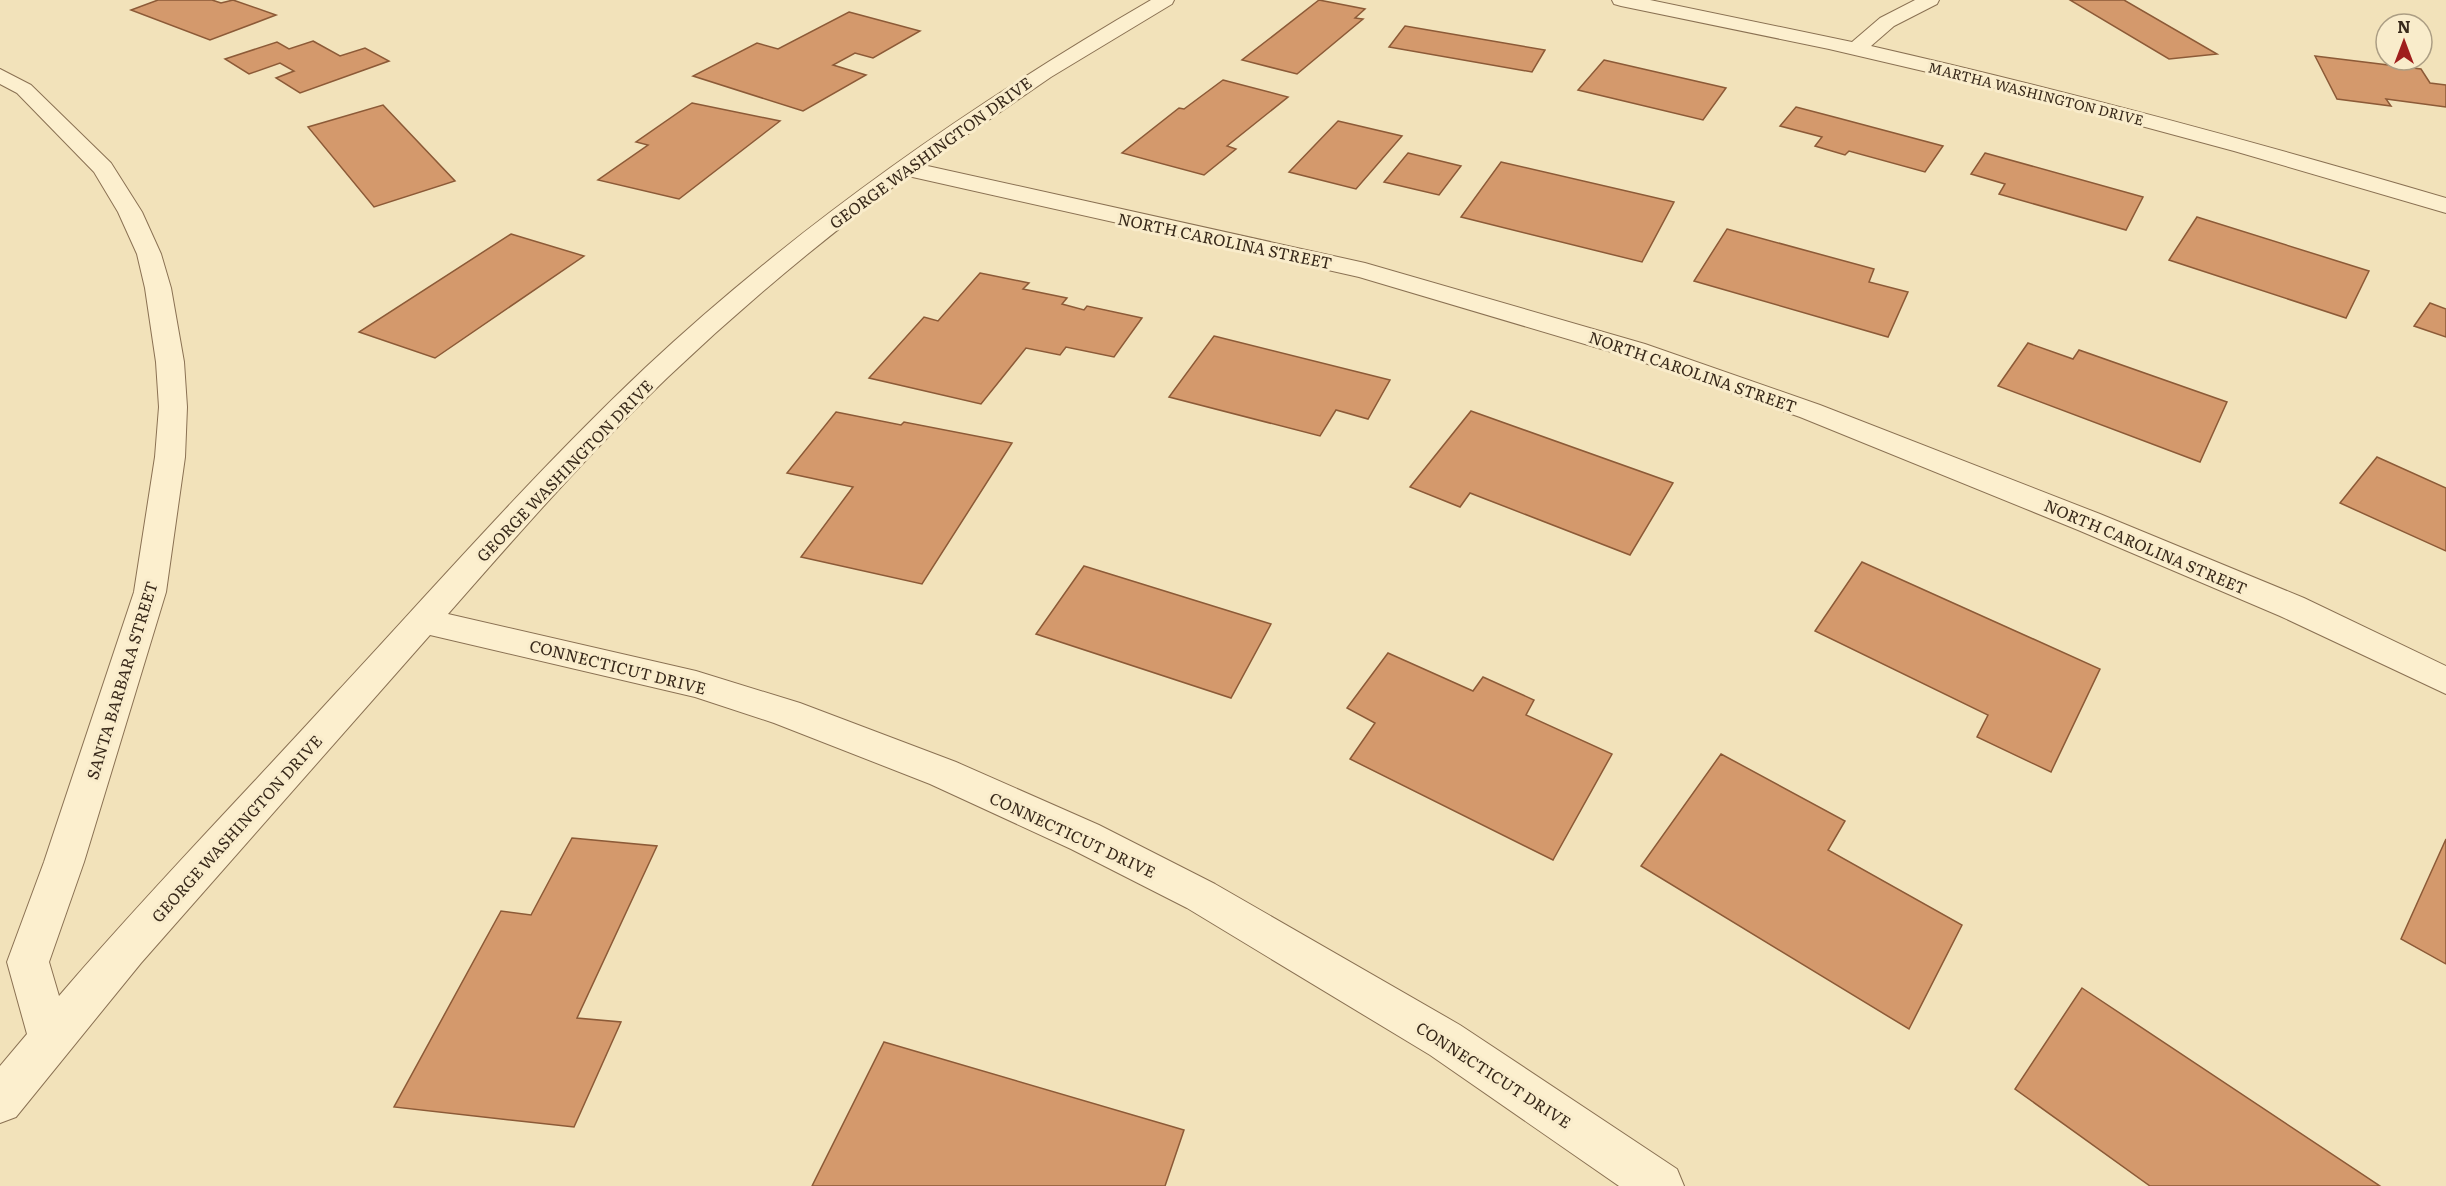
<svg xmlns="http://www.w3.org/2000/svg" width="2446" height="1186" font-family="Literata,serif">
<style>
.building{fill:#d4996c;stroke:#8c5a37;stroke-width:1.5}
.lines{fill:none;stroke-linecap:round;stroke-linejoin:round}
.minor-casing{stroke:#8a7153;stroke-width:2}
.minor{fill:#fcefce;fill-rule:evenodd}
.labels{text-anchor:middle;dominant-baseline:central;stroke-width:6;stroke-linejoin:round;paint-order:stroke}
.far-street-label{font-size:14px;fill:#38291a;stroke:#f9eccb}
.street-label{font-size:16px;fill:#38291a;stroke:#f9eccb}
</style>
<rect width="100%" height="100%" fill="#f2e2ba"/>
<g class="building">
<path d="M158,0h54l9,3 12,-3 43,15 -66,25 -79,-30z"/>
<path d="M1319,0l46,9 -10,9 8,1 -66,55 -55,-14z"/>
<path d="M2070,0h54l93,54 -48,5z"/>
<path d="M849,12l71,19 -47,27 -18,-5 -22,12 33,10 -63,36 -110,-35 64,-33 21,6z"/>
<path d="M1405,26l140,24 -13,22 -143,-25z"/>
<path d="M313,41l27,15 25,-8 24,13 -89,32 -24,-15 18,-7 -14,-8 -31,11 -24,-15 52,-17 12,7z"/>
<path d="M2315,56l106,13 9,14 16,2v22l-60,-8 5,7 -54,-7z"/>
<path d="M1604,60l122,28 -23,32 -125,-30z"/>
<path d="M1223,80l65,17 -61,49 9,3 -32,26 -82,-22 57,-45 5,1z"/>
<path d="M692,103l88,18 -101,78 -81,-19 50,-35 -12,-3z"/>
<path d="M383,105l72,76 -81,26 -66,-80z"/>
<path d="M1796,107l42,11 105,28 -18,26 -76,-21 -4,4 -30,-9 7,-9 -42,-11z"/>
<path d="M1338,121l64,15 -46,53 -67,-17z"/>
<path d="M1408,153l53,13 -22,29 -55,-13z"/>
<path d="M1985,153l158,44 -17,33 -127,-36 6,-10 -34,-10z"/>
<path d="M1501,162l173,40 -32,60 -181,-45z"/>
<path d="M2197,217l172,54 -23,47 -177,-58z"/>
<path d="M1727,229l147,40 -5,13 39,10 -20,45 -194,-56z"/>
<path d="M511,234l73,22 -149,102 -76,-26z"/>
<path d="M980,273l49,10 -6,6 44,9 -5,6 22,6 3,-4 55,12 -28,39 -48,-10 -6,8 -34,-7 -45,56 -112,-26 55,-61 14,4z"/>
<path d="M2430,303l16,6v28l-32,-11z"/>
<path d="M1214,336l176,44 -22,39 -32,-9 -16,26 -151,-39z"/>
<path d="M2028,343l45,16 6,-9 148,52 -27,60 -202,-76z"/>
<path d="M1471,411l202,72 -43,72 -160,-62 -10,14 -50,-20z"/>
<path d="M836,412l65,13 3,-3 108,21 -90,141 -121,-27 52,-70 -66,-14z"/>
<path d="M2377,457l69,31v63l-106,-48z"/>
<path d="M1862,562l238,107 -49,103 -74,-35 11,-22 -173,-84z"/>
<path d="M1084,566l187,58 -40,74 -195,-64z"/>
<path d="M1388,653l85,38 10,-14 51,23 -8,15 86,39 -59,106 -203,-101 25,-36 -28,-15z"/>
<path d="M1721,754l124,67 -17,29 134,75 -53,104 -268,-163z"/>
<path d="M572,838l85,8 -80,172 44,4 -47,105 -180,-20 107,-196 30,4z"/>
<path d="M2446,839v125l-45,-25z"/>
<path d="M2082,988l298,198h-230l-135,-97z"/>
<path d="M884,1042l300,88 -19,56h-353z"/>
</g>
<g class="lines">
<defs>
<g id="minor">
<path d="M1151,0h23l-2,4 -121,73 -128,88 442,98 280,81 175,61 280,109 204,84 142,68v28l-166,-78 -202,-86 -278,-113 -175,-61 -266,-79 -451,-101c-84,62 -164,129 -240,201 -78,75 -149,156 -220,237l248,57 104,32 156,59 143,63 116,59 245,141 217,144 7,17h-65l-189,-131 -243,-147 -116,-59 -141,-65 -156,-61 -79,-26 -265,-62 -289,328 -125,154 -16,6v-57l27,-32 -20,-72 37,-100 90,-270 21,-135 4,-50 -3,-45 -11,-74 -8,-34 -19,-42 -24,-40 -77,-79 -17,-9v-15l31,16 80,78 31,49 19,42 10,34 13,74 3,45 -2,50 -19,135 -82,270 -35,100 10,34c89,-104 185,-202 277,-303 102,-110 200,-222 309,-325 153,-143 325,-263 506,-368z"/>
<path d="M1612,0h38l202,42 28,-24 35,-18h24l-2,4 -43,22 -23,20c193,44 385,96 575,152v15l-212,-62 -204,-55 -201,-47 -208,-43 -7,-2z"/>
</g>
</defs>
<use href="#minor" class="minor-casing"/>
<use href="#minor" class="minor"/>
</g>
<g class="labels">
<g class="far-street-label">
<text transform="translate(2036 93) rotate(14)">MARTHA WASHINGTON DRIVE</text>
</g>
<g class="street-label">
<text transform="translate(930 152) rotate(-36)">GEORGE WASHINGTON DRIVE</text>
<text transform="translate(1225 240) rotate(12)">NORTH CAROLINA STREET</text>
<text transform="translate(1693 371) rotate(19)">NORTH CAROLINA STREET</text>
<text transform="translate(564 470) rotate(-46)">GEORGE WASHINGTON DRIVE</text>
<text transform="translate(2146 546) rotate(23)">NORTH CAROLINA STREET</text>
<text transform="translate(618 666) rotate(14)">CONNECTICUT DRIVE</text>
<text transform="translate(121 680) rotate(-73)">SANTA BARBARA STREET</text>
<text transform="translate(236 828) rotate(-48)">GEORGE WASHINGTON DRIVE</text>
<text transform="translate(1073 834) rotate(25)">CONNECTICUT DRIVE</text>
<text transform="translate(1494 1074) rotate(33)">CONNECTICUT DRIVE</text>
</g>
</g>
<g transform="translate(2404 42)"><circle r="28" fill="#f9eccb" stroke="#ac9e84" stroke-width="1.5"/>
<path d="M0-4.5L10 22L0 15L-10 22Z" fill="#9f1e1d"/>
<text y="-9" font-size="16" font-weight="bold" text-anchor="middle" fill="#38291a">N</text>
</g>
</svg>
